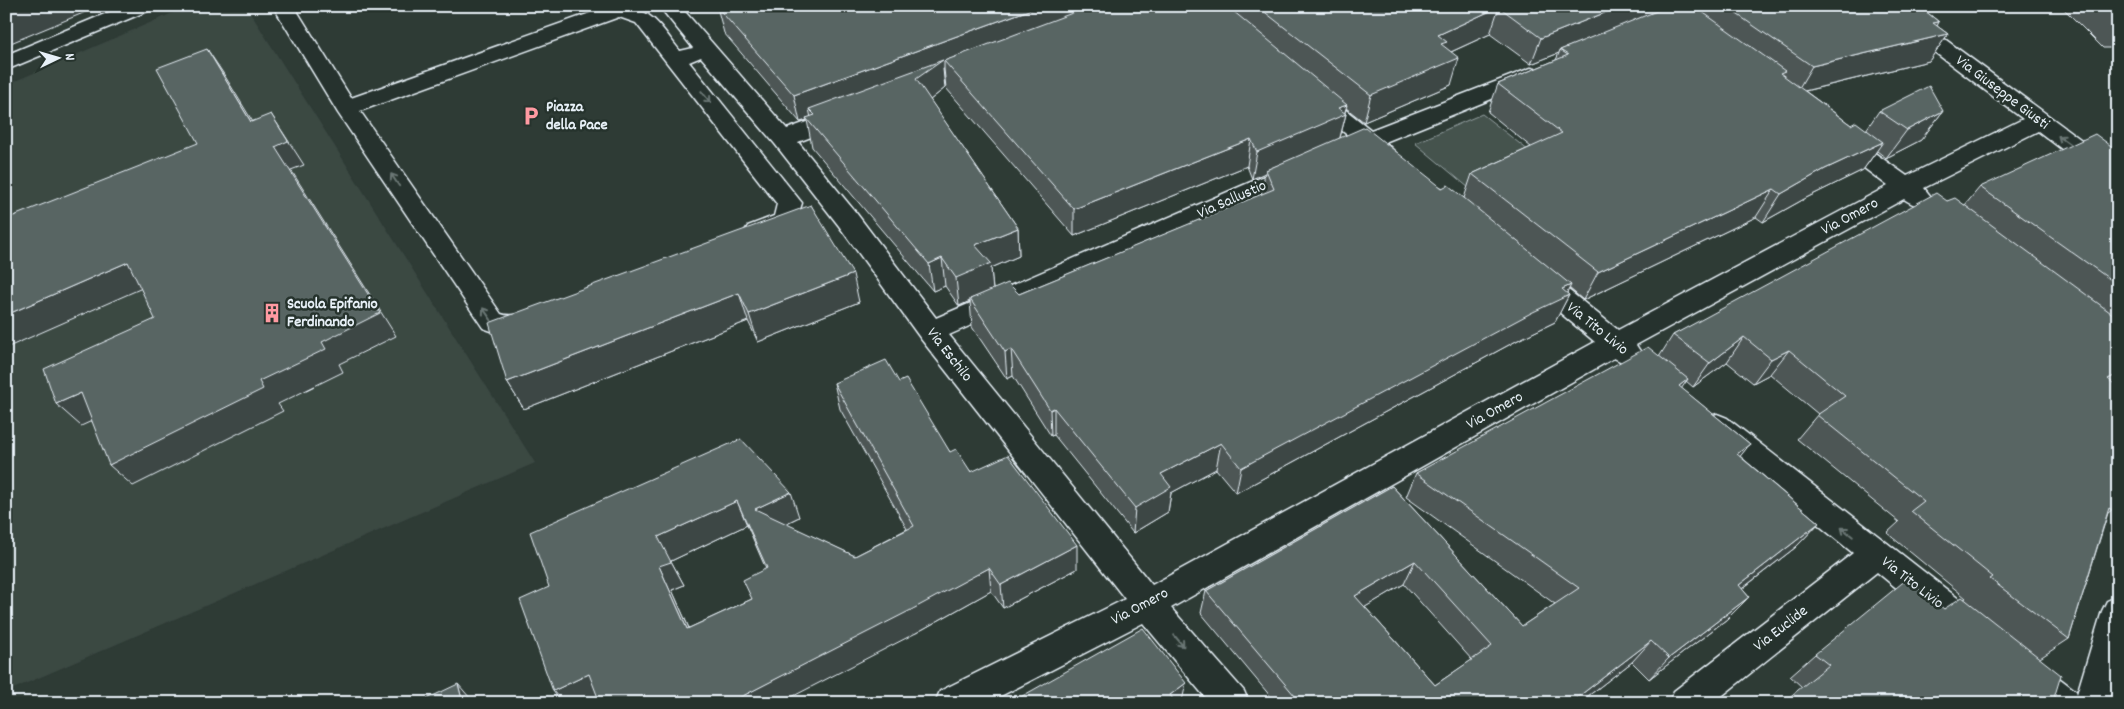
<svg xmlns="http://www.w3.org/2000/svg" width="2124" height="709" font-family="Dekko,sans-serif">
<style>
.built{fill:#3b4843}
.green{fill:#45524e;stroke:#96a2a3}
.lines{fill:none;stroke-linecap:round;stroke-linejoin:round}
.minor-casing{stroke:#e8f1f8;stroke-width:3}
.minor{fill:#26332d;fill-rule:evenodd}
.wall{fill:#4d5755;stroke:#e8f1f8;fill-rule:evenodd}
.shaded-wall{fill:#3e4745;stroke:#e8f1f8}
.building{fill:#596563;stroke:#e8f1f8;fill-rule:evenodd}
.oneway{stroke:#6a7674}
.labels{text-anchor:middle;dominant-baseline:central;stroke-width:5;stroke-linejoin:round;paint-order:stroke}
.street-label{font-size:16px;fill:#e8f1f8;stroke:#26332d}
.poi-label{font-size:16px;font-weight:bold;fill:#e8f1f8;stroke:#26332d;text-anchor:start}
</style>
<rect width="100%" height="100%" fill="#2e3b35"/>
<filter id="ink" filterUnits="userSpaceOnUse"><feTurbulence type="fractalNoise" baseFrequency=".02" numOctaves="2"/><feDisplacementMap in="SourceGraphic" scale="10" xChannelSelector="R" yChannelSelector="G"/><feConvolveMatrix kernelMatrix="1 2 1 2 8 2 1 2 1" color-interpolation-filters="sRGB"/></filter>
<g filter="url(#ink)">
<path class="built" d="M189,6h57l289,457 -529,229v-607z"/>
<path class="green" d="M1482,114l61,48 -68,31 -60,-50z"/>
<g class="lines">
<defs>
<g id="minor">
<path d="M124,6h29l-3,4 -144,60v-15z"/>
<path d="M273,6h21l57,92 259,-92c41,0 46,15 70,45l13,-3 -34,-42h21l107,123 50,-18 8,-2 8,2 3,5 -3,5 -55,21 59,72 79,104 354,-153 8,-2 8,2 4,6 -4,6 -357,158 203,250 443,-243 -67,-56 -4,-7 4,-7 9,-3 9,3 72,58 270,-144 -56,-42 -4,-5 4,-5 8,-3 8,3 59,42 116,-57 -144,-109 -3,-4h24l218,161v20l-9,-2 -71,-54 -114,57 8,10 -3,6c-11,3 -16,1 -25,-5l-268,146 6,9 -4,8 -10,3 -14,-7 -443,250 73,83 5,12h-39l-67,-80 -156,80h-52l5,-12 185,-92 -204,-260 -82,-113 -64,-82 -74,-87 -12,5 113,141 -8,24 -37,14 -9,-3 -4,-6 4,-6 26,-10 3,-12 -141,-181 -17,-6 -259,94 141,203c14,5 23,-4 36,0l4,7 -4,7 -26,10 -28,-10 -145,-215z"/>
<path d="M1531,68l8,2 3,5 -3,5 -154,62 13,13 -4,6c-13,3 -19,-3 -29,-11l-12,4 -8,-2 -4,-6 4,-6 6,-2 -44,-36 -3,-5 3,-5 8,-2 8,2 48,38z"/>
<path d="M1717,414l10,4 260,203 4,11 -4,11 -12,4 -12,-4 -86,-71 -164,131h-44l5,-12 179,-138 -146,-119 -4,-8 4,-8z"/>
<path d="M2118,596v75l-9,32h-72l-23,-19 -5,-11 5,-11 12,-5 12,5 38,29 1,3 25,-83 5,-10z"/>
</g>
</defs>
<use href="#minor" class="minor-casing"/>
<use href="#minor" class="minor"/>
</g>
<g class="wall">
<path d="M718,6h941l-2,5 41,-2 1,-3h220l20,16 -2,4 11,8 -19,27 -124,30 46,34 15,5 13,-19h64l-22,29 -35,18 -9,-7 -14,19 -57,28 -43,24 -7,-5 -173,83 -14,-12 -2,5 2,2 -14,27 -37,18 -282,153 -20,-24 -45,24 -3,19 -35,21 -79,-98 -3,1 -38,-60 -6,3 -35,-52 -2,-26 -11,5 -14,-20 -12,5 -121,-144 -5,-27 -7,2 -76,-89 -7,-26zM1490,34l41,30 28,-11 -3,7 -58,24 -10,28 43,35 -59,27 -8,24 -124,-60 6,-24 -1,-1 1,-5 18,14 87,-37v-33zM943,69h1l2,19 128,148 173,-70 5,13 13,-6 -4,22 -242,99 -26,-5 -2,-21 28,-12 -1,-28 -88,-128 15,-12z"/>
<path d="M2061,6h57v42h-15z"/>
<path d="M2118,149v234l-3,2 -3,125 -4,3 -39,126 -29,19 -238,29 -12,-11 25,-22 129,-45 22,-11 -79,-65 12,-11 -102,-83 21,-25 -48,-40 -17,9 -26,-21 -34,25 -7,-6 -5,7 69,56 -10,12 79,67 -23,24 -54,42 7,8 -22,22 -78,60 -17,-17 -53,41h-303l-75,-90 5,-22 186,-105 130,140 33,-22 -149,-107 10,-24 243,-116 14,-22 274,-134 18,4 15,-18 137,-37zM1404,584l68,76 -37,25 -70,-78z"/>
<path d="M811,205l48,97 -101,40 -10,-21 -224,88 -17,-27z"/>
<path d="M899,382l51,70 127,117 -74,39 -12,-17 -75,42 -318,65 -9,5h-26l-10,-12 -4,-104 192,-148 58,78 -14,7 70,32 52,-27 -67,-120 -6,-26zM747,525l19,44 -14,30 -63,29 -17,-38 12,-5 -13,-24z"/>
</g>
<g class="shaded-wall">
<path d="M8,6h92l-94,39v-38z"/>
<path d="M1040,6h73l-169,55v8h-1l2,19 -25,20 -105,7 -6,-6 2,9h-5l1,2 -7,2 -6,-27z"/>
<path d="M1622,6h37l-4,9 -95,35 -1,3 -28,11 10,-26z"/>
<path d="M1499,7l-9,27 -48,22 17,2 -8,27 -87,37 7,-27 67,-60z"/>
<path d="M1948,34l-19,27 -133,32 16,-27z"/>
<path d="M207,49l16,24 44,72 -16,-23z"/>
<path d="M1347,105l-3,10 2,-1 -7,27 -73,29 -1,3 -13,6 5,-27 81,-44z"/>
<path d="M1943,111l-22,29 -35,18 21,-28z"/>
<path d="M271,114l33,51 -13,5 105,166 -57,28 4,8 -65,32 5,7 -150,75 -24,-21 150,-84 63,-39 -47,-195z"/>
<path d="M1251,139l-4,27 -173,70v-27z"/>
<path d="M1883,142l-20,28 -57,28 -43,24 18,-28 44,-25z"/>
<path d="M1774,189l-18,28 -173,83 15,-28z"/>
<path d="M1018,228l1,28 -28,12 2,23 -23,8v2l-11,5 -3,-28 19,-33z"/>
<path d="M942,258l3,28 -12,5 -4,-27z"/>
<path d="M128,262l21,23 -143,63v-33z"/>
<path d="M853,274l6,28 -101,40 -9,-28z"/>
<path d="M1571,285l-6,12 4,-2 -14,27 -37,18 -282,153 5,-25 321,-179z"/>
<path d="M739,293l9,28 -224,88 -17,-27z"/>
<path d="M1744,337l-17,25 -34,25 17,-24z"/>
<path d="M1011,349l2,27 -6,3 -2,-27z"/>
<path d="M1789,350l-19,24 -17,9 18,-24z"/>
<path d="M2118,374v9l-37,20 27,-24z"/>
<path d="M1688,379l-18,26 9,-19z"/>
<path d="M81,393l24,22 -24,11 -25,-22z"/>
<path d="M1054,408v27l-3,1 -1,-26z"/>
<path d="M1221,443l-5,26 -45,24 -3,19 -35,21 2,-25 26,-34z"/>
<path d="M1750,444l-20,25 7,-15z"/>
<path d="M791,492l8,25 -35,17 -9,-25z"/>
<path d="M737,501l10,24 -76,36 13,24 -12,5 27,61 -12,-22 -28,-63 -1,-29z"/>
<path d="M1819,523l-23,24 -79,61 22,-23z"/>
<path d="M1077,545v24l-74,39 -2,-23z"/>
<path d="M1415,561l-11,23 -59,35 10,-23z"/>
<path d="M989,568l2,23 -75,42 -136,70h-51z"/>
<path d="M1749,597l-22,22 -78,60 20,-21z"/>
<path d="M1651,641l-19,21 -53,41h-9z"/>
<path d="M589,674l16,21 -16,8h-26l-10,-12z"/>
<path d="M1186,683l-4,18 -2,2h-11l1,-8z"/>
<path d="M458,684l12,14 2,5h-9z"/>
</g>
<g class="building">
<path d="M718,6h322l-246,89 -77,-88z"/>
<path d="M1091,6h136l120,99 -9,3 8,6 -89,38 -6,-13 -177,70 -130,-148z"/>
<path d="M1257,6h365l-81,32 -42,-31 -61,28 9,7 -6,2 18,14 -88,37z"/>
<path d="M1669,6h25l91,65 -5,2 71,52 5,-3 27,20 -58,27 -44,25 -7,-5 -176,83 -126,-98 90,-41 -64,-49 70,-29 -8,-5z"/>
<path d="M1725,6h194l20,16 -6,1 15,11 -136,32z"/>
<path d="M2103,6h15v14z"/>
<path d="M207,49l44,73 20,-8 17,27 -13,6 105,166 -58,29 4,7 -67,32 4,8 -154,76 -28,-72 -25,11 -12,-35 111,-50 -27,-57 -122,53v-96l192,-76 -41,-75z"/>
<path d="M943,60l-27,19 102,149 -43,17 16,18 -35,15 -14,-20 -13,6 -123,-146 9,-3 -6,-6z"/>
<path d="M1929,86l14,25 -36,19 -28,-19z"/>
<path d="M1365,127l77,61 6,-3 123,100 -9,4 7,6 -38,18 -290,155 -20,-25 -60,31 10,13 -36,21 -81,-100 -4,2 -39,-61 -6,3 -35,-53 38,-16 11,11 255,-105 -8,-19z"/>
<path d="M2095,134l23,17v134l-138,-98z"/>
<path d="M1936,193l11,8 8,-3 163,120v56l-10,5 10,8v103l-6,20 -3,-2 -40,131 -79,-60 3,-2 -82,-66 13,-10 -107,-86 28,-19 -56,-46 -18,9 -27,-22 -34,26 -37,-28z"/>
<path d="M811,205l42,69 -104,40 -10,-21 -232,89 -18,-59z"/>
<path d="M1648,347l40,32 -9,7 71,58 -13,10 82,69 -80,62 10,12 -80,61 -18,-17 -81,62h-269l-95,-112 186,-105 130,140 57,-38 -163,-115zM1415,561l77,85 -57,39 -80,-89z"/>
<path d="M886,360l13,22 7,-3 44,73 6,-3 15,23 37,-17 69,90 -76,40 -12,-17 -78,42 -182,93h-129l-11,-29 -36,17 -33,-91 29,-13 -19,-55 211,-93 50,53 -36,17 100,47 59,-30 -80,-143zM737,501l30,67 -24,12 9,19 -65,30 -28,-63 12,-4 -13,-25z"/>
<path d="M1907,579l37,30 18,-12 99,78 -7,23 -4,5h-268l47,-38 -14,-11z"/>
<path d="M1143,628l43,55 -16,12 6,8h-171l3,-2 2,2z"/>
<path d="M458,684l5,19h-45z"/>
</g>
<defs><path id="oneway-shaft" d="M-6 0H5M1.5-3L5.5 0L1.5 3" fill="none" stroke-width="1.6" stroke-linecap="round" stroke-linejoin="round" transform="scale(1.25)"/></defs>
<g class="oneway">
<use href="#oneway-shaft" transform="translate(706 97) rotate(51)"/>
<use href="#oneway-shaft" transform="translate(2064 140) rotate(-144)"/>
<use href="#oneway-shaft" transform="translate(395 180) rotate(-124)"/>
<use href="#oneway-shaft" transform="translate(487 314) rotate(-125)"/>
<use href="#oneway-shaft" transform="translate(1847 532) rotate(-141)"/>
<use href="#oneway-shaft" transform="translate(1179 641) rotate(50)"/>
</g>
</g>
<defs>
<symbol id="parking-bare" viewBox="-9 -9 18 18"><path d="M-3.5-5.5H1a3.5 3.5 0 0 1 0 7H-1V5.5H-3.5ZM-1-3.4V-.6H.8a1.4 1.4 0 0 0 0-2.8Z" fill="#ff9aa2" stroke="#26332d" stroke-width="2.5" paint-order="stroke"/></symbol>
<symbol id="building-bare" viewBox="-9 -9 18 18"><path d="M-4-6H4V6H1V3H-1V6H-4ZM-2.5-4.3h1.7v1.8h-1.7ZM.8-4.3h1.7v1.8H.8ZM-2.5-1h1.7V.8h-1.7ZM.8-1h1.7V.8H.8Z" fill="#ff9aa2" stroke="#26332d" stroke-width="2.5" paint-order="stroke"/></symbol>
</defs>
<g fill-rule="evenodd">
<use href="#parking-bare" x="517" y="102" width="28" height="28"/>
<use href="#building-bare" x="258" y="299" width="28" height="28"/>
</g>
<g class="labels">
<g class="street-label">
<text transform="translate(2002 93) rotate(37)">Via Giuseppe Giusti</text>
<text transform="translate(1232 200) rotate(-24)">Via Sallustio</text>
<text transform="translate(1850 217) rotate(-28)">Via Omero</text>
<text transform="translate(1597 329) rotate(39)">Via Tito Livio</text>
<text transform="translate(949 355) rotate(52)">Via Eschilo</text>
<text transform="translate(1495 411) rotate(-29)">Via Omero</text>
<text transform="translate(1912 583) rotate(38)">Via Tito Livio</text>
<text transform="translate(1140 607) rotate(-28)">Via Omero</text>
<text transform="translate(1781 629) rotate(-38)">Via Euclide</text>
</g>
<g class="poi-label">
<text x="546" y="107">Piazza<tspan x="546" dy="18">della Pace</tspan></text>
<text x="287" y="304">Scuola Epifanio<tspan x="287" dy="18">Ferdinando</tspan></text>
</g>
</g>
<rect width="2124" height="709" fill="none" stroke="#26332d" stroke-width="25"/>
<rect x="12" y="12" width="2099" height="684" fill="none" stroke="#e8f1f8" stroke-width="2" filter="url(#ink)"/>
<g transform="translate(58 58) rotate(85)" stroke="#26332d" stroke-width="4" paint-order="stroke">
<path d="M0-4L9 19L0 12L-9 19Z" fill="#e8f1f8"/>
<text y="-8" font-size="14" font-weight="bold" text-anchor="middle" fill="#e8f1f8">N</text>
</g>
</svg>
